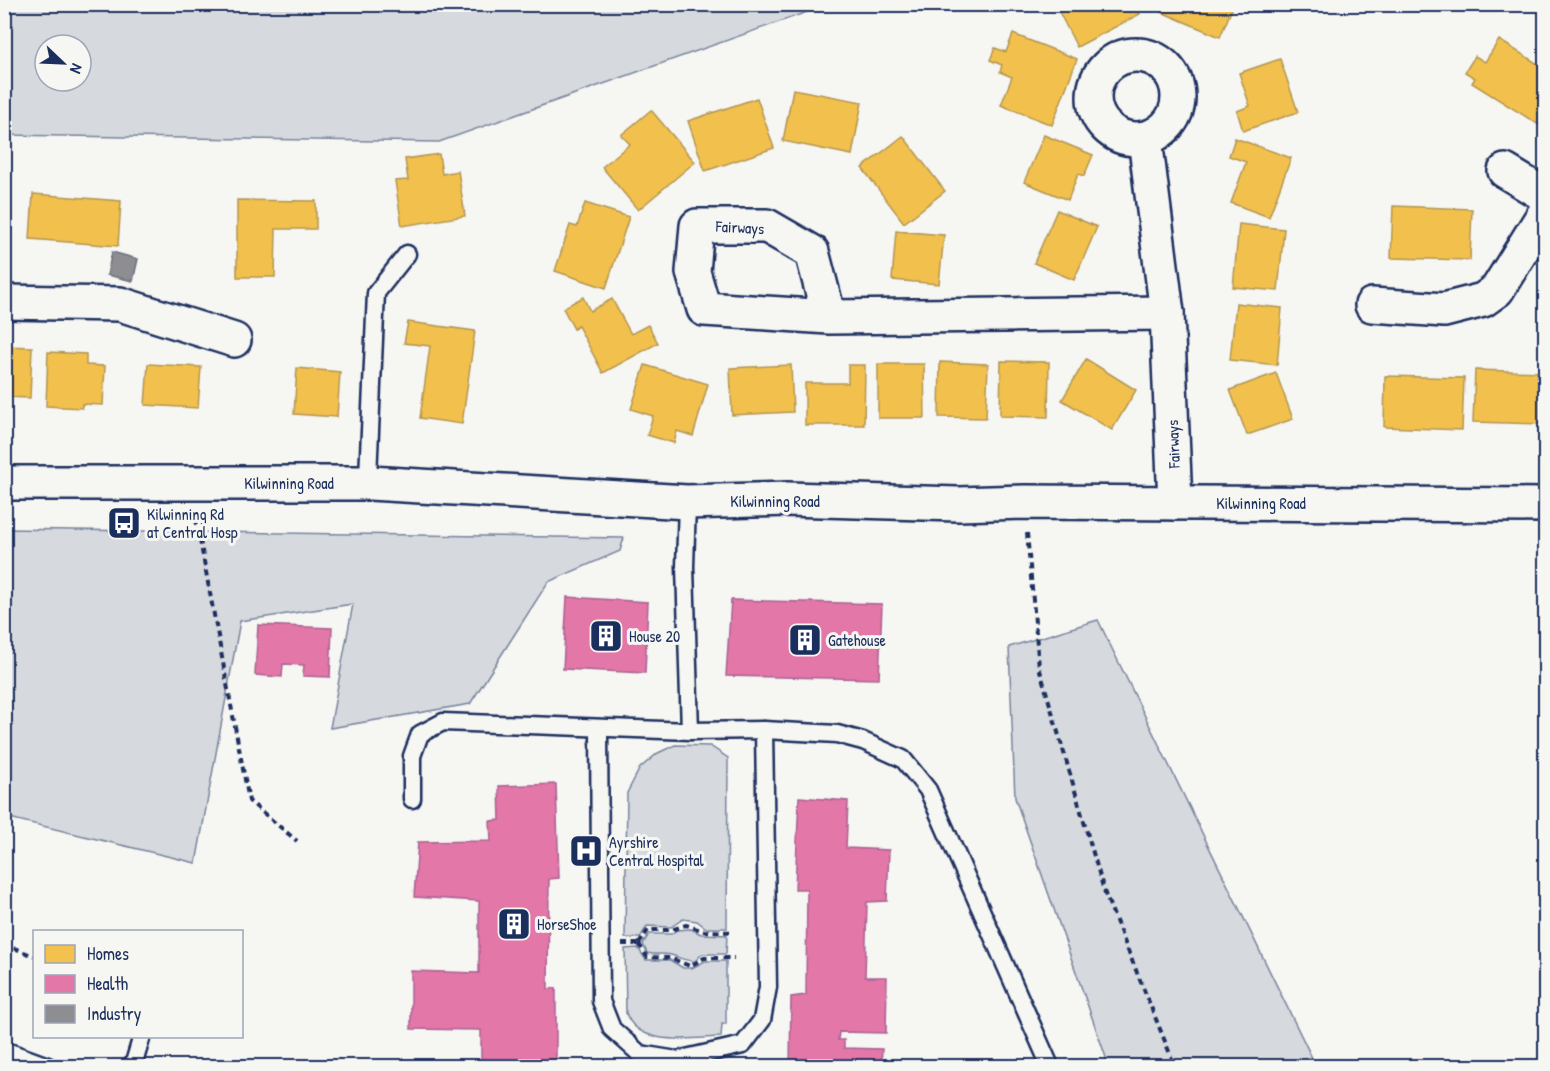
<svg xmlns="http://www.w3.org/2000/svg" width="1550" height="1071" font-family="'Patrick Hand',sans-serif">
<style>
.green{fill:#d6d9dd;stroke:#78849e;stroke-width:1.5;fill-rule:evenodd}
.homes{fill:#f2c14e;stroke:#b29553;stroke-width:1.5}
.health{fill:#e377a8;stroke:#a76192;stroke-width:1.5}
.industry{fill:#8d8d92;stroke:#6b7182;stroke-width:1.5}
.lines{fill:none;stroke-linecap:round;stroke-linejoin:round}
.service-casing{stroke:#1b2f5e;stroke-width:21}
.minor-casing{stroke:#1b2f5e;stroke-width:38}
.primary-casing{stroke:#1b2f5e;stroke-width:38}
.path{stroke:#1b2f5e;stroke-width:4;stroke-dasharray:6 4.5;stroke-linecap:butt}
.service{stroke:#f6f6f2;stroke-width:16}
.minor{stroke:#f6f6f2;stroke-width:33}
.primary{stroke:#f6f6f2;stroke-width:33}
.labels{text-anchor:middle;dominant-baseline:central;stroke-width:6;stroke-linejoin:round;paint-order:stroke}
.street-label{font-size:16px;fill:#1b2f5e;stroke:#f6f6f2}
.poi-label{font-size:16px;fill:#1b2f5e;stroke:#f6f6f2;text-anchor:start}
</style>
<rect width="100%" height="100%" fill="#f6f6f2"/>
<filter id="ink" filterUnits="userSpaceOnUse"><feTurbulence type="fractalNoise" baseFrequency=".0167" numOctaves="2"/><feDisplacementMap in="SourceGraphic" scale="12" xChannelSelector="R" yChannelSelector="G"/><feConvolveMatrix kernelMatrix="1 2 1 2 8 2 1 2 1" color-interpolation-filters="sRGB"/></filter>
<g filter="url(#ink)">
<g class="green">
<path d="M5,4h822v1l-388,137 -434,-7zM45,45h36v36h-36z"/>
<path d="M5,529l619,9 -4,13 -72,31 -78,122 -140,24 23,-124 -113,17 -44,242 -191,-46z"/>
<path d="M1098,620l218,446h-207l-94,-268 -6,-151z"/>
<path d="M675,745l35,1 18,12 -1,170h-21l-9,-7 -14,-2 -12,8 -24,-1 -7,12h-15l2,-145 13,-25 18,-15z"/>
<path d="M691,929l10,5 26,1 -1,19h-24l-7,7c-10,0 -14,-3 -24,-6 -7,-2 -16,0 -24,-2l-4,-9 6,-10h22l6,-4z"/>
<path d="M638,948l8,12h24l13,8h9l13,-7h21v63h-4l-1,13c-29,1 -83,11 -95,-24l-1,-64z"/>
</g>
<g class="homes">
<path d="M1055,4h79l6,10 -63,33z"/>
<path d="M1162,4h72l-14,33 -61,-26z"/>
<path d="M1013,34l64,25 -25,66 -51,-20 11,-28 -12,-5 2,-7 -12,-5 5,-12 11,4z"/>
<path d="M1499,40l47,29v46l-7,10 -67,-42 3,-5 -10,-6 10,-16 10,6z"/>
<path d="M1280,59l18,53 -55,19 -6,-20 13,-5 -11,-33z"/>
<path d="M793,89l69,13 -10,53 -69,-14z"/>
<path d="M757,98l17,50 -69,23 -17,-50z"/>
<path d="M651,110l44,52 -57,48 -36,-43 28,-23 -9,-9z"/>
<path d="M1044,135l49,20 -9,21 -6,-2 -10,26 -44,-18z"/>
<path d="M903,136l42,55 -41,32 -42,-55z"/>
<path d="M1235,138l56,20 -22,59 -38,-14 15,-41 -17,-6z"/>
<path d="M439,154l3,20 16,-3 7,45 -63,10 -7,-45 13,-1 -3,-21z"/>
<path d="M33,194l88,7 -3,45 -88,-7z"/>
<path d="M237,200l79,1v28h-40l-1,48h-38z"/>
<path d="M585,203l44,14 -23,71 -51,-17 15,-46 7,2z"/>
<path d="M1393,206l79,3 -2,51 -79,-2z"/>
<path d="M1057,210l40,17 -23,53 -40,-17z"/>
<path d="M1239,224l45,5 -6,62 -45,-4z"/>
<path d="M896,231l48,4 -5,49 -47,-4z"/>
<path d="M583,297l7,14 22,-12 19,35 17,-9 10,18 -55,30 -25,-47 -4,3 -11,-21z"/>
<path d="M1236,303l46,5 -5,57 -47,-5z"/>
<path d="M408,322l67,9 -13,93 -42,-6 10,-72 -26,-3z"/>
<path d="M4,346l28,1 -2,51 -26,-1z"/>
<path d="M48,352l38,2v11l19,1 -2,39 -21,-1v4l-36,-2z"/>
<path d="M1086,359l50,31 -24,40 -50,-30z"/>
<path d="M1001,361l48,1 -1,55 -48,-1z"/>
<path d="M940,362l48,2 -2,54 -47,-1z"/>
<path d="M148,364l53,3 -3,41 -53,-3z"/>
<path d="M878,364h46l1,54h-47z"/>
<path d="M645,365l63,19 -15,52 -16,-5 -3,12 -27,-8 6,-19 -22,-7z"/>
<path d="M791,365l2,47 -61,3 -2,-47z"/>
<path d="M848,365h17l-1,60h-59v-42h43z"/>
<path d="M297,368l43,4 -3,45 -43,-3z"/>
<path d="M1475,370l71,2v52l-73,-2z"/>
<path d="M1276,373l17,46 -46,16 -17,-45z"/>
<path d="M1385,376l79,2 -2,52 -78,-3z"/>
</g>
<g class="health">
<path d="M567,597l81,5 -3,71 -82,-4z"/>
<path d="M731,600l151,4 -3,75 -153,-3z"/>
<path d="M258,625l74,3 -2,49 -27,-1 1,-11 -21,-1 -1,13 -27,-2z"/>
<path d="M556,784l3,94 -10,1 -1,110 8,-1v78h-75v-36l-70,-1v-58l68,2v-72l-65,-4 4,-55 73,-1 -1,-20 10,-1 -1,-34z"/>
<path d="M799,797l49,4 -2,47 43,2 -2,51 -20,1 -2,75h22l-1,56 -47,-1 -1,8h6v8l38,1 -1,17h-91l1,-69 15,-2 1,-106h-12z"/>
</g>
<path class="industry" d="M112,252l26,7 -5,22 -26,-6z"/>
<g class="lines">
<defs>
<g id="service">
<path d="M370,483l-2,-6 8,-184 31,-39"/>
<path d="M687,502l-2,65 5,164 74,-1 73,4 26,7 40,18 25,31 122,276"/>
<path d="M599,729l2,272 11,28 28,25 37,6 66,-15 19,-25 6,-33 -4,-257"/>
<path d="M412,799v-43l8,-22 23,-12 247,9"/>
<path d="M4,1050l44,16"/>
<path d="M133,1066l9,-30"/>
</g>
<g id="minor">
<circle cx="1136" cy="97" r="42"/>
<path d="M1145,139l22,174 8,190"/>
<path d="M1505,171l41,25"/>
<path d="M4,302l116,2 114,36"/>
<path d="M1372,305l72,5 39,-10 14,-10 49,-79"/>
<path d="M829,317l-17,-65 -45,-26h-70l-4,46 11,37 125,8 338,-4"/>
</g>
<path id="primary" d="M4,483h366l317,19 101,-3 170,5 66,-2 522,3"/>
</defs>
<use href="#service" class="service-casing"/>
<use href="#minor" class="minor-casing"/>
<use href="#primary" class="primary-casing"/>
<g class="path">
<path d="M196,519l53,282 48,40"/>
<path d="M1027,533l12,134 66,227 70,172"/>
<path d="M4,944l30,12"/>
<path d="M622,944h17"/>
<path d="M639,944l8,13 23,1 20,8 14,-8h30"/>
<path d="M639,944l9,-14h23l15,-5 18,6 30,1"/>
</g>
<use href="#service" class="service"/>
<use href="#minor" class="minor"/>
<use href="#primary" class="primary"/>
</g>
</g>
<defs>
<symbol id="bus-square" viewBox="-11 -11 22 22"><rect x="-9" y="-9" width="18" height="18" rx="4" fill="#1b2f5e" stroke="#f6f6f2"/><path d="M-5-6H5V4H4V6H2V4H-2V6H-4V4H-5ZM-3.5-4V0h7V-4ZM-3.5 1.2v1.5H-2V1.2ZM2 1.2v1.5H3.5V1.2Z" fill="#fff"/></symbol>
<symbol id="building-square" viewBox="-11 -11 22 22"><rect x="-9" y="-9" width="18" height="18" rx="4" fill="#1b2f5e" stroke="#f6f6f2"/><path d="M-4-6H4V6H1V3H-1V6H-4ZM-2.5-4.3h1.7v1.8h-1.7ZM.8-4.3h1.7v1.8H.8ZM-2.5-1h1.7V.8h-1.7ZM.8-1h1.7V.8H.8Z" fill="#fff"/></symbol>
<symbol id="hospital-square" viewBox="-11 -11 22 22"><rect x="-9" y="-9" width="18" height="18" rx="4" fill="#1b2f5e" stroke="#f6f6f2"/><path d="M-5-5h3v3.5h4V-5h3V5h-3V1.5h-4V5h-3Z" fill="#fff"/></symbol>
</defs>
<g fill-rule="evenodd">
<use href="#bus-square" x="105" y="504" width="38" height="38"/>
<use href="#building-square" x="587" y="617" width="38" height="38"/>
<use href="#building-square" x="786" y="621" width="38" height="38"/>
<use href="#hospital-square" x="567" y="832" width="38" height="38"/>
<use href="#building-square" x="495" y="905" width="38" height="38"/>
</g>
<g class="labels">
<g class="street-label">
<text transform="translate(740 227) rotate(3)">Fairways</text>
<text transform="translate(1173 444) rotate(-92)">Fairways</text>
<text x="289" y="483">Kilwinning Road</text>
<text x="775" y="501">Kilwinning Road</text>
<text x="1261" y="503">Kilwinning Road</text>
</g>
<g class="poi-label">
<text x="147" y="514">Kilwinning Rd<tspan x="147" dy="18">at Central Hosp</tspan></text>
<text x="629" y="636">House 20</text>
<text x="828" y="640">Gatehouse</text>
<text x="609" y="842">Ayrshire<tspan x="609" dy="18">Central Hospital</tspan></text>
<text x="537" y="924">HorseShoe</text>
</g>
</g>
<rect width="1550" height="1071" fill="none" stroke="#f6f6f2" stroke-width="24"/>
<rect x="12" y="12" width="1526" height="1047" fill="none" stroke="#1b2f5e" stroke-width="2" filter="url(#ink)"/>
<rect x="33" y="930" width="210" height="108" fill="#f6f6f2" stroke="#9ea6b7" stroke-width="1.5"/>
<rect x="45" y="945" width="30" height="18" fill="#f2c14e" stroke="#9ea6b7" stroke-width="1.5"/>
<text x="87" y="960" font-size="18" fill="#1b2f5e">Homes</text>
<rect x="45" y="975" width="30" height="18" fill="#e377a8" stroke="#9ea6b7" stroke-width="1.5"/>
<text x="87" y="990" font-size="18" fill="#1b2f5e">Health</text>
<rect x="45" y="1005" width="30" height="18" fill="#8d8d92" stroke="#9ea6b7" stroke-width="1.5"/>
<text x="87" y="1020" font-size="18" fill="#1b2f5e">Industry</text>
<g transform="translate(63 63) rotate(113)"><circle r="28" fill="#f6f6f2" stroke="#9ea6b7" stroke-width="1.5"/>
<path d="M0-4.5L10 22L0 15L-10 22Z" fill="#1b2f5e"/>
<text y="-9" font-size="16" font-weight="bold" text-anchor="middle" fill="#1b2f5e">N</text>
</g>
</svg>
